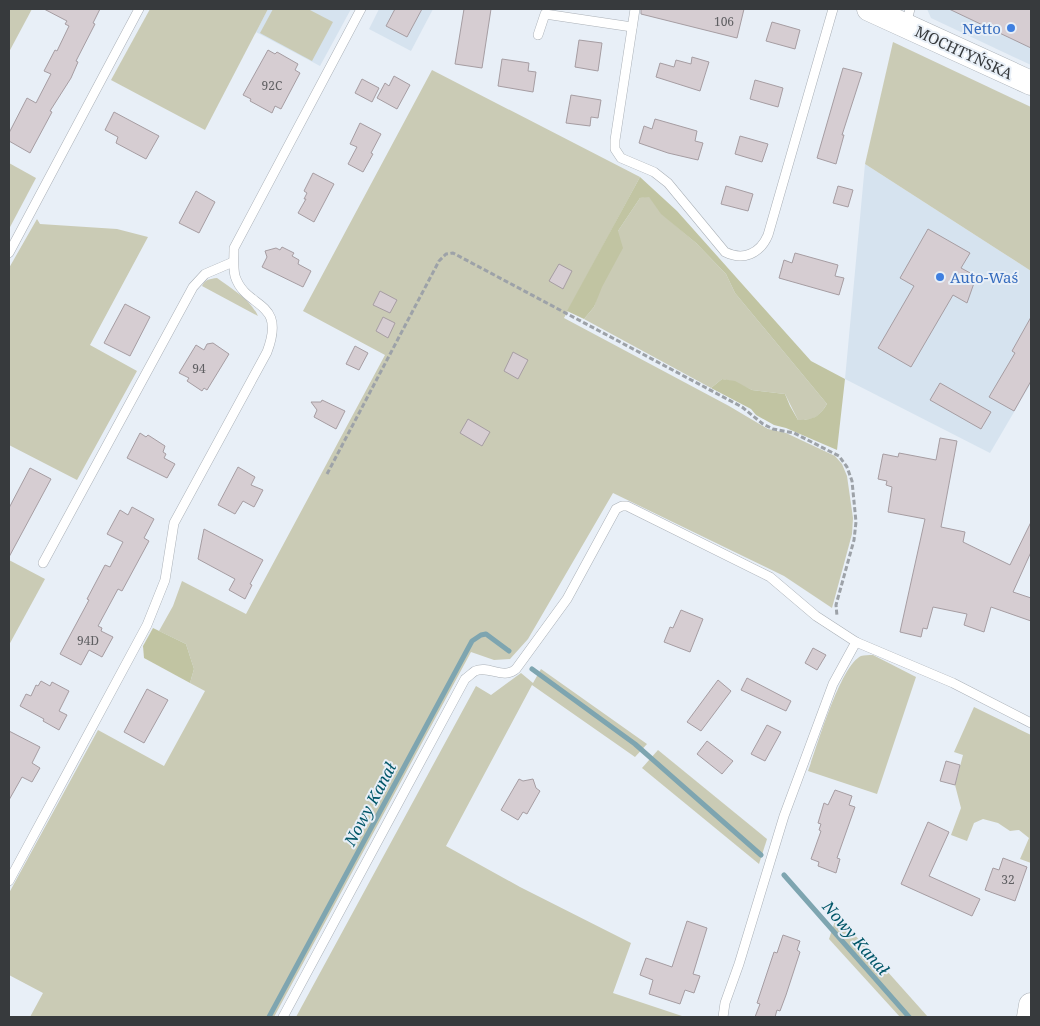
<svg xmlns="http://www.w3.org/2000/svg" width="1040" height="1026" font-family="'Noto Serif',serif">
<style>
.built{fill:#d6e3ef}
.green{fill:#cacbb5}
.forest{fill:#c1c4a2}
.lines{fill:none;stroke-linecap:round;stroke-linejoin:round}
.stream{stroke:#7ea5b0;stroke-width:5}
.building{fill:#d6cdd2;stroke:#a69da2}
.service-casing{stroke:#aab0b7;stroke-width:10}
.tertiary-casing{stroke:#aab0b7;stroke-width:25}
.path{stroke:#9da2a8;stroke-width:3;stroke-dasharray:5 2.5;stroke-linecap:butt}
.service{stroke:#fff;stroke-width:9}
.tertiary{stroke:#fff;stroke-width:24}
.shop-dot{fill:#3f7fe0;stroke:#e8eff7;stroke-width:2}
.labels{text-anchor:middle;dominant-baseline:central;stroke-width:4;stroke-linejoin:round;paint-order:stroke}
.number-label{font-size:12px;fill:#5f5f62}
.shop-label{font-size:15px;fill:#366cbe;stroke:#e8eff7;text-anchor:end}
.street-label{font-size:15px;fill:#373a3d;stroke:#e8eff7}
.water-label{font-size:16px;font-style:italic;fill:#005668;stroke:#e8eff7}
</style>
<rect width="100%" height="100%" fill="#e8eff7"/>
<g class="built">
<path d="M268,9h83l-31,57 -64,-34z"/>
<path d="M379,9h54l-22,42 -42,-22z"/>
<path d="M927,9h104v56l-100,-47z"/>
<path d="M865,164l166,107v112l-41,70 -145,-74z"/>
</g>
<g class="green">
<path d="M9,9h23l-23,43z"/>
<path d="M150,9h118l-63,121 -94,-50z"/>
<path d="M273,9h35l25,13 -21,39 -52,-28z"/>
<path d="M893,42l138,65v164l-166,-107z"/>
<path d="M432,70l208,107 -76,141 165,88 39,23 18,4 49,23 7,8 5,12 6,42 -1,16 -20,74 -48,-32 -171,-83 -85,146 -18,20 -16,1 -23,-8 -197,365h-244l13,-24 -34,-18v-82l89,-163 66,36 41,-75 -15,-8 4,-14 -8,-25 -27,-13 14,-25 9,-25 64,33 139,-259 -82,-44z"/>
<path d="M9,163l27,15 -27,51z"/>
<path d="M649,196l13,18 34,29 30,31 9,19 92,111c-9,14 -13,16 -29,16l-13,-26 -33,-4 -17,-8 -13,-3 -11,9 -127,-69 10,-12 24,-76 22,-33z"/>
<path d="M37,219l3,5 77,5 31,8 -58,108 47,26 -60,109 -68,-35v-177z"/>
<path d="M217,278c15,11 33,21 41,38l-56,-30c3,-7 8,-7 15,-8z"/>
<path d="M9,560l36,19 -36,66z"/>
<path d="M873,655l43,22 -39,117 -69,-23c9,-24 32,-105 53,-115 3,-1 8,-1 12,-1z"/>
<path d="M541,669l106,75 -12,13 -103,-72 -86,161 74,41 111,56 -18,50 72,24h-389l180,-331 15,9 30,-22 12,10z"/>
<path d="M974,707l57,28v128l-11,-4 9,-21 -10,-8 -9,1 -12,-8 -15,-4 -9,4 -7,18 -16,-6 10,-27 -6,-23 8,-30 -9,-3z"/>
<path d="M658,750l109,89 -8,25 -117,-96z"/>
<path d="M837,915l91,102h-28l-71,-78z"/>
</g>
<g class="forest">
<path d="M640,177l37,34 134,150 34,18 -8,71 -51,-22 -12,-3 -18,-10 -5,-6 -40,-21 11,-9 13,2 17,9 33,4 5,12 8,14c15,0 21,-3 29,-16l-92,-111 -9,-19 -30,-31 -35,-29 -12,-17 -9,1 -22,33 5,17 -21,39 -8,20 -10,12 -17,-8z"/>
<path d="M153,628l33,16 8,25 -4,14 -46,-25 -1,-12z"/>
</g>
<g class="lines">
<g class="stream">
<path d="M532,669l103,75 126,111"/>
<path d="M784,875l125,142"/>
<path d="M269,1017l203,-376 9,-6 5,-1 23,17"/>
</g>
</g>
<g class="building">
<path d="M44,9h56l-7,14 2,1 -19,37 2,1 -7,16 -21,33 2,1 -22,41 -21,-12v-8l18,-35 9,5 15,-29 -7,-3 11,-21 2,1 12,-25 -4,-2 2,-3z"/>
<path d="M395,9h27l-15,28 -21,-11z"/>
<path d="M464,9h27l-9,59 -27,-4z"/>
<path d="M641,9h103l-7,29 -96,-24z"/>
<path d="M949,9h82v39z"/>
<path d="M772,22l28,8 -5,19 -29,-8z"/>
<path d="M579,40l23,3 -4,28 -23,-4z"/>
<path d="M268,50l7,4 2,-2 21,12 -3,6 5,3 -19,36 -6,-3 -3,7 -22,-12 1,-2 -8,-4z"/>
<path d="M692,57l17,5 -9,29 -44,-14 4,-14 14,4 2,-7 15,4z"/>
<path d="M502,59l27,4 -1,8 8,1 -3,20 -35,-6z"/>
<path d="M843,68l19,5 -20,62h2l-8,29 -19,-6z"/>
<path d="M394,76l16,9 -13,24 -20,-11 8,-15 4,3z"/>
<path d="M362,79l17,9 -7,14 -17,-9z"/>
<path d="M755,80l28,8 -5,19 -28,-8z"/>
<path d="M571,95l30,5 -3,18 -7,-1 -1,9 -24,-3z"/>
<path d="M114,112l45,24 -13,23 -30,-16 2,-6 -13,-7z"/>
<path d="M655,119l42,12 -2,10 8,2 -5,17 -30,-7 -29,-10 5,-17 8,3z"/>
<path d="M360,123l21,11 -10,19 2,1 -10,18 -15,-8 9,-17 -7,-3z"/>
<path d="M740,136l28,8 -6,18 -27,-8z"/>
<path d="M313,173l21,11 -20,38 -16,-9 8,-14h-2l3,-6 -3,-2z"/>
<path d="M726,186l27,8 -5,17 -27,-7z"/>
<path d="M838,186l15,4 -5,17 -15,-4z"/>
<path d="M196,191l19,11 -16,31 -20,-10z"/>
<path d="M928,229l42,24 -9,15 13,7v8l-7,20 -14,-8 -42,72 -33,-19 36,-62 -14,-8z"/>
<path d="M282,247l12,6 -2,3 7,4 -1,4 13,7 -8,16 -41,-20 5,-10 -2,-6 11,-3 4,2z"/>
<path d="M795,253l43,12 -3,11 9,2 -5,17 -60,-17 5,-18 8,3z"/>
<path d="M559,264l13,7 -9,18 -14,-8z"/>
<path d="M380,291l17,9 -7,13 -17,-8z"/>
<path d="M125,304l25,13 -20,39 -26,-13z"/>
<path d="M383,317l12,6 -7,15 -12,-7z"/>
<path d="M1031,317v64l-17,30 -25,-14 26,-44 -3,-2z"/>
<path d="M213,343l16,11 -22,36 -3,-2 -2,3 -15,-10 2,-3 -10,-5 17,-28 8,5 3,-6z"/>
<path d="M355,346l13,7 -9,17 -13,-6z"/>
<path d="M513,352l15,8 -10,19 -14,-8z"/>
<path d="M940,383l51,29 -10,17 -51,-29z"/>
<path d="M322,400l23,11 -9,18 -22,-12 3,-7 -6,-8h10z"/>
<path d="M468,419l22,13 -8,14 -22,-13z"/>
<path d="M140,433l6,4 2,-2 17,11 -2,6 3,2 -2,4 11,6 -8,14 -40,-20z"/>
<path d="M940,438l17,3 -16,86 24,5 -2,10 47,23 21,-43v30l-18,40 18,6v23l-40,-14 -7,25 -20,-7 3,-11 -34,-7 -6,22 -4,-1 -2,9 -21,-5 25,-113 -37,-7 4,-25 -6,-2 1,-4 -9,-2 5,-25 15,3 1,-4 37,7z"/>
<path d="M238,467l17,10 -4,8 12,5 -9,17 -11,-6 -8,13 -17,-9z"/>
<path d="M30,468l21,11 -42,78v-49z"/>
<path d="M132,507l22,12 -10,19 5,3 -27,50 -4,-2 -20,37 4,2 -1,3 12,6 -11,20 -13,-7 -8,15 -21,-11 29,-54 -2,-1 18,-34 5,2 13,-25 -16,-8 13,-24 8,5z"/>
<path d="M204,529l59,31 -13,24 2,1 -7,14 -16,-9 6,-11 -37,-20z"/>
<path d="M681,610l22,9 -13,33 -26,-10 6,-15 3,1z"/>
<path d="M813,648l13,7 -9,15 -12,-7z"/>
<path d="M747,678l44,23 -5,10 -45,-21z"/>
<path d="M718,680l13,11 -30,40 -14,-9z"/>
<path d="M41,681l9,5 2,-4 17,9 -10,20 8,4 -8,15 -16,-9 1,-2 -24,-13 6,-12 5,2 5,-11 2,1z"/>
<path d="M147,689l21,11 -24,43 -20,-11z"/>
<path d="M767,725l14,7 -16,29 -14,-7z"/>
<path d="M9,731l31,16 -8,16 8,5 -8,14 -10,-5 -13,23z"/>
<path d="M707,741l26,20 -11,13 -25,-20z"/>
<path d="M946,761l14,4 -5,20 -15,-4z"/>
<path d="M519,779l4,2 10,-2 3,9 4,3 -13,23 -4,-2 -5,8 -17,-10z"/>
<path d="M835,790l17,6 -3,9 6,2 -18,51 3,1 -4,14 -18,-7 1,-4 -8,-3 10,-28 -2,-1 2,-6 -3,-1 6,-20 4,2z"/>
<path d="M928,822l21,10 -20,44 51,23 -8,17 -71,-32z"/>
<path d="M1003,858l24,9 -12,34 -30,-11 8,-22 6,2z"/>
<path d="M687,921l20,7 -14,46 7,2 -6,17 -9,-3 -5,14 -31,-10 4,-14 -13,-5 6,-17 26,9z"/>
<path d="M783,935l17,6 -3,9 3,2 -14,43 -6,16 -3,-1 -2,7h-20l5,-13 -3,-1 17,-51 3,1z"/>
</g>
<g class="lines">
<defs>
<g id="service">
<path d="M635,9l-20,131v9l6,9 33,14 14,11 57,69c18,9 35,2 43,-17l65,-226"/>
<path d="M906,25l4,-16"/>
<path d="M538,35l7,-21 87,13"/>
<path d="M9,253l130,-244"/>
<path d="M43,563l150,-276 12,-13 28,-12"/>
<path d="M9,881l138,-256 18,-45 9,-57 93,-171c20,-53 -21,-42 -32,-76 -2,-9 -1,-19 -1,-28l127,-239"/>
<path d="M283,1017l182,-338c3,-2 7,-6 10,-8 14,-6 28,9 41,-2l51,-70 49,-90 6,-3h5l143,71 46,39 40,26 97,41 78,40"/>
<path d="M723,1017l2,-14 14,-39 45,-148 49,-132 23,-42"/>
</g>
<g id="tertiary">
<path d="M869,9l162,74"/>
<path d="M1029,1017l2,-12"/>
</g>
</defs>
<use href="#service" class="service-casing"/>
<use href="#tertiary" class="tertiary-casing"/>
<path class="path" d="M327,474l112,-213 7,-7 7,-1 289,154 21,17 10,5 21,4 45,23 8,11 5,14 4,41 -2,18 -18,65 1,11"/>
<use href="#service" class="service"/>
<use href="#tertiary" class="tertiary"/>
</g>
<g class="shop-dot">
<circle cx="1011" cy="28" r="5"/>
<circle cx="940" cy="277" r="5"/>
</g>
<g class="labels">
<g class="number-label">
<text x="724" y="21">106</text>
<text x="272" y="85">92C</text>
<text x="199" y="368">94</text>
<text x="88" y="640">94D</text>
<text x="1008" y="879">32</text>
</g>
<g class="shop-label">
<text x="1001" y="28">Netto</text>
<text x="950" y="277" text-anchor="start">Auto-Waś</text>
</g>
<g class="street-label">
<text transform="translate(964 52) rotate(25)">MOCHTYŃSKA</text>
</g>
<g class="water-label">
<text transform="translate(370 804) rotate(-62)">Nowy Kanał</text>
<text transform="translate(856 938) rotate(49)">Nowy Kanał</text>
</g>
</g>
<rect width="1040" height="1026" fill="none" stroke="#373a3d" stroke-width="20"/>
</svg>
